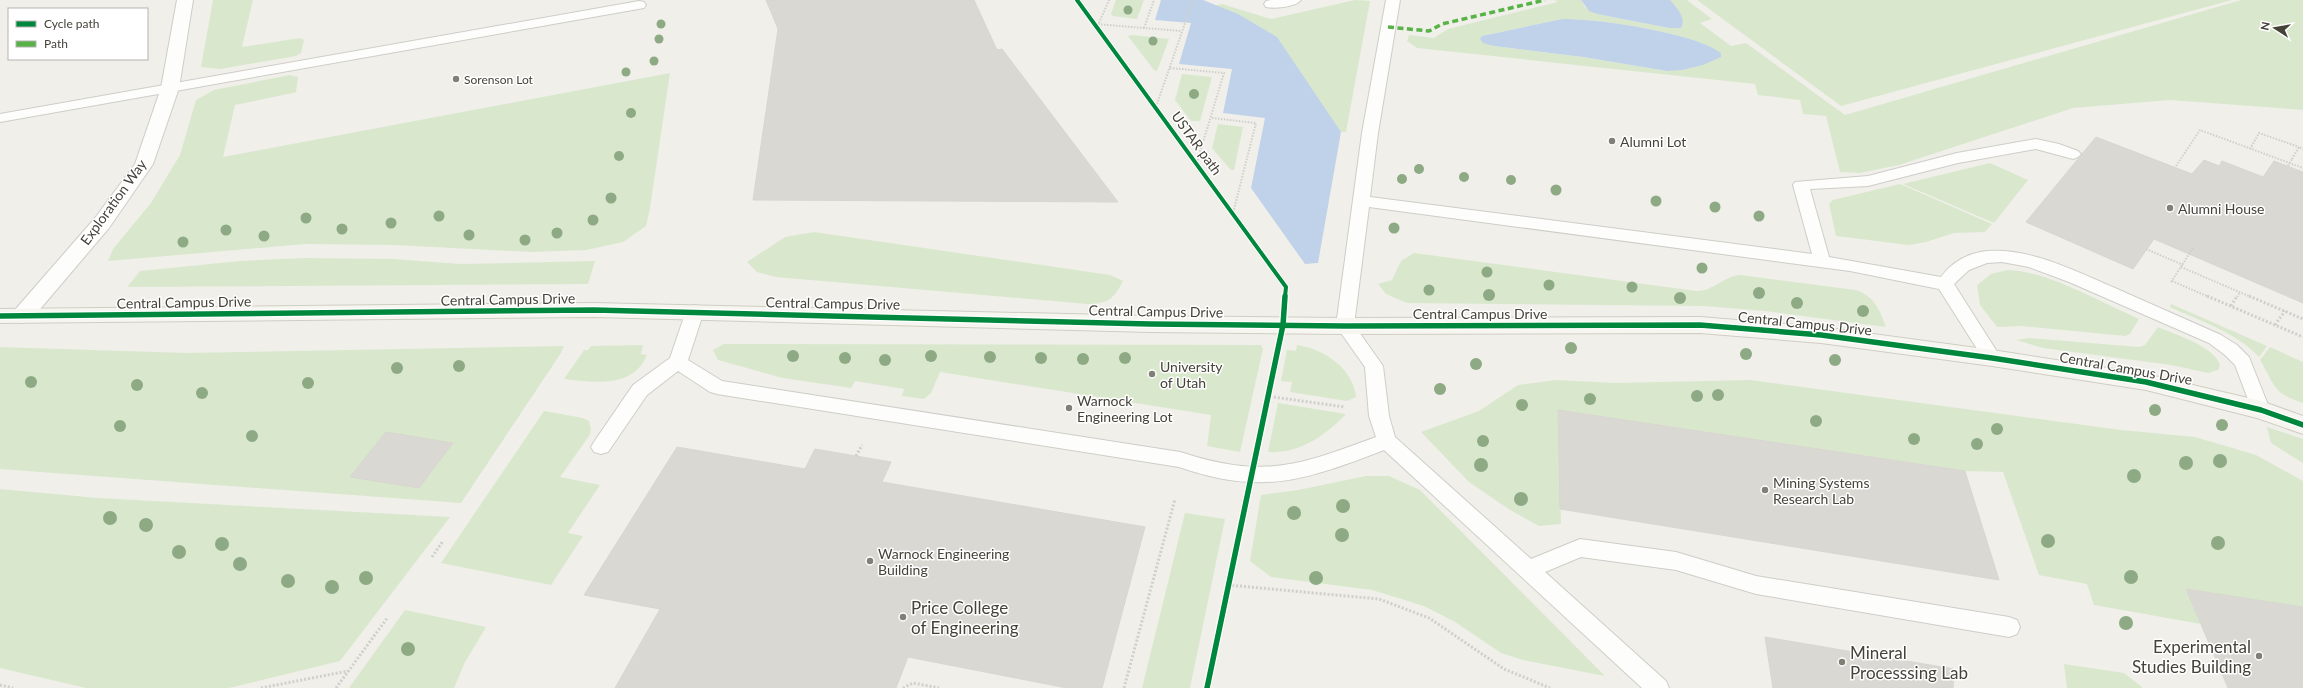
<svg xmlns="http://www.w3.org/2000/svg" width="2303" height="688" font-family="Lato,sans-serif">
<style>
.green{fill:#d9e8cd;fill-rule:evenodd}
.water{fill:#c0d2e9}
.building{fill:#d9d8d3;stroke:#d8d6d0}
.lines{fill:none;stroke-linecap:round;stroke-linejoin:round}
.lane-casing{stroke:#cecdc8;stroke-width:2}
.street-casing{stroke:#cecdc8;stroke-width:2}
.secondary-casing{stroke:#cfcec4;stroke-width:2}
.path-far1{stroke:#d1cfcb;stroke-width:2;stroke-dasharray:1.5 1.5;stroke-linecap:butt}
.path{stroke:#d1cfcb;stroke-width:3;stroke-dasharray:2 2;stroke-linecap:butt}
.lane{fill:#fdfdfc;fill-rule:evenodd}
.street{fill:#fdfdfc;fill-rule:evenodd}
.secondary{fill:#f6f5f0;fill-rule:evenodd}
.path-bridge{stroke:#d1cfcb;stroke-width:2;stroke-dasharray:1.5 1.5;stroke-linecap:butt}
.quiet{stroke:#57b346;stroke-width:3.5;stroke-dasharray:6 3.5;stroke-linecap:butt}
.cycleway-far1-casing{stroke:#fff;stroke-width:6}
.cycleway-casing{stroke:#fff;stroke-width:8}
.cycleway-far1{stroke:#00873e;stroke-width:4}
.cycleway{stroke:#00873e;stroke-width:5.5}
.tree{fill:#8eaa84}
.poi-dot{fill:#817f76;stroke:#fff;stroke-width:1.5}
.labels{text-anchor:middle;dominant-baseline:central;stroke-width:3;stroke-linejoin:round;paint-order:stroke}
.far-poi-label{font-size:12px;fill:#454238;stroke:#fff;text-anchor:start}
.poi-label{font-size:14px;fill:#454238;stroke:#fff;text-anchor:start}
.street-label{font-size:14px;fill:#454238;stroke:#fff}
.near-poi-label{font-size:17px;fill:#454238;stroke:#fff;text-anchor:start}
</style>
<rect width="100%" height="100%" fill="#f0efea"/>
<g class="green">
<path d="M213,0h40l-11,47 58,-9 4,2 -3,13 -5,3 -76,13 -19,-2z"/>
<path d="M1116,0h28l-7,19 -24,-3 -2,-2z"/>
<path d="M1355,0l15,1 -24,131h-5l-127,-126 8,-2 49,15z"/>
<path d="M1555,0h26l4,7 12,7 72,14 12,-12 -11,-16h17l25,19 -12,4 31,23 15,-3 99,72 396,-115h62v110l-133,-10 -97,8 -174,57 -39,8 -20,-1 -14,-56 -23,-2 -3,-14 -42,-5 -3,-11 -338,-36 -10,-7 2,-6 25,3 14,-9 110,-27zM1562,19c33,-1 134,14 158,34l-53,18 -84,-14 -89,-11 -12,-10z"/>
<path d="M1697,0h535l-391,106z"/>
<path d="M1133,35l36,4 -12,32 -3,-1 -26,-34z"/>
<path d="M670,73l-20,135 -4,18 -23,16 -37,8 -55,2 -136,-7 -89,-1 -198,17 5,-12 38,-46 29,-48 16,-55 18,-10 76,-15 8,2 -2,15 -3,1 -58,12 -12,52z"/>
<path d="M1182,74l30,3 -12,44h-9l-16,-21z"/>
<path d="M1218,124l25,3 -9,43h-3l-19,-22z"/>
<path d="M1990,163l38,17 -34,43 -91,-39z"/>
<path d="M1900,184l92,40 -7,8 -31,1 -28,9 -17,3 -73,-9 -7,-32 4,-4z"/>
<path d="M814,232l296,43 13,6c-9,17 -14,23 -36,23l-311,-27 -19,-5 -10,-10 38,-25z"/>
<path d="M1414,253l282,38c16,1 28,-15 44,-16l116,15c18,6 24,20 30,37l-121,-16 -61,-5 -297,-3 -21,-9 -8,-10 14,-4 9,-19z"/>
<path d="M305,258l88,1 68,5 134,-3 -7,23 -461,3 13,-16 100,-10z"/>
<path d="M2008,270c40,1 94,33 131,49l-9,15 -5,2 -104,-10 -24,1 -17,-22 -3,-20 14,-11z"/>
<path d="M2171,304l96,42 -8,11c-23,-25 -59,-36 -89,-50z"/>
<path d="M2158,327c16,7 59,20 62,39l-2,4 -10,3 -37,-8 -128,-17 -27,-8 13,-2 110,9 6,-2z"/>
<path d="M724,344l537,1 2,4 -23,103 -33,-6 4,-31 -271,-43 -9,21 -7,6 -22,-3 2,-7 -49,-8 -4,7 -68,-10 -65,-18 -5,-10z"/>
<path d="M643,345l-2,9 6,1c-14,34 -53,27 -83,24l20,-29h4l3,-4z"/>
<path d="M1297,345c27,4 56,23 59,52l-9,4 -57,-9 2,-10 -11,-1 6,-31 9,1z"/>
<path d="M564,346l-3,7 -100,150 -461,-34v-122l186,6z"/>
<path d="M2270,347l33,15v41c-31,-10 -28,-18 -43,-43z"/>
<path d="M1556,380l59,3 135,-3 371,50 74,7 61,18 47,26v126l-117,-18 15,35 -107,-19 -7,-21 -48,-9 -36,-103 -38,-1 -407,-61 3,114 -22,2 -29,-16 -41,-28 -48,-50 58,-21 39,-26z"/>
<path d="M1278,403l68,11c-21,22 -47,40 -78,38z"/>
<path d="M544,411l39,7 6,3 2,9 -2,6 -29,41 40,8 -32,48 15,3 -32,49 -110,-22z"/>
<path d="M2267,427l36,12v24l-32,-20z"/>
<path d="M1366,476h23l31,14 185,186 -82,-16 -22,-7 -46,-31 -31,-16 -52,-16 -101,-13 -21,-16 11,-66 37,-5z"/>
<path d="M0,489l98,9 352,19 -110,144 -111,27h-143l-86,-20z"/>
<path d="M1185,513l40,6 -35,169h-48z"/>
<path d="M405,610l81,17 -21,35 -11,26h-105z"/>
<path d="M2064,664l60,9 19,15h-76z"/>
</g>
<g class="water">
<path d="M1161,0h42l35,14 39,23 64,95 -23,131 -13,1 -54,-76 14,-70 -42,-5 9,-44 -53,-5 12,-41 -36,-3z"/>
<path d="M1581,0h89c6,7 17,18 11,28h-12l-72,-14 -8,-3z"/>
<path d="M1562,19c33,-1 134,14 159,34v4l-18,8 -21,5 -15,1 -84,-14 -89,-11 -11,-3 -3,-4 2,-3z"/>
</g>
<g class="building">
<path d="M766,0h208l23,50 5,-1 116,153 -365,-2 25,-171z"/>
<path d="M2096,137l96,37 12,-14 15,6 3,-5 41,16 11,-16 29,11v131l-149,-64 -21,30 -107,-47z"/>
<path d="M1558,410l407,61 34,109 -439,-71z"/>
<path d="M386,432l67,11 -34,45 -69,-11z"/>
<path d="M677,447l128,22 10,-20 76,13 -9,20 263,45 -43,161h-35l-159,-31 -12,31h-281l45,-79 -76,-14z"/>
<path d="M2186,589l117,18v81h-75z"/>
<path d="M1765,637l189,32 -1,19h-180z"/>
</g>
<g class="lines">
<defs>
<g id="lane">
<path d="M1271,0h30c-5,7 -27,9 -35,7l-2,-3 2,-3z"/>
<path d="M1386,0h14l-22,133 -8,64 442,57 -19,-69 2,-3 73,-6 89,-23 79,-14 23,5 19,7 3,3 -3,3 -5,2 -37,-10 -78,14 -90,23 -58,3 19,68 112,20c11,-15 27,-24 46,-26 45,-3 88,20 128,37 35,16 71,31 106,47l16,10 12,12 21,53 -2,5 -7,2 -7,-2 -19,-50 -10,-10 -16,-12 -140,-61 -40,-15 -27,-5 -15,1 -18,7 -15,14 47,74 -3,5 -6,2 -6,-2 -47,-74 -89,-18 -481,-64 -15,118 29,41 6,50 6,21 136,122 49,-20 96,13 80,24 253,41 8,3 3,7 -3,7 -8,3 -253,-43 -80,-24 -95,-13 -36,15 121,109 3,7h-27l-258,-238c-78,30 -121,46 -205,17l-462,-73 -7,-2 -32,-21 -31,24 -39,57 -7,2 -7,-2 -3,-5 3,-5 39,-57 37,-27 16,-47 3,-4 6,-2 6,2 3,4 -16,49 34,21 458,71c83,27 118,14 196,-15l-7,-21 -4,-49 -29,-41 26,-193z"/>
<path d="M639,1l5,1 2,3 -2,3 -644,114v-8z"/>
</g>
<path id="street" d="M177,0h16l-14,88 -26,76 -44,64 -79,93 -8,2 -8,-2 -3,-5 3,-5 81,-93 40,-54 26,-76z"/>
<path id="secondary" d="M594,303l556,13 195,2 355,-1 121,10 171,23 154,24 115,27 42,15v18l-46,-16 -111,-28 -154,-24 -171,-23 -121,-10 -355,1 -195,-2 -556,-15 -594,6v-14z"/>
</defs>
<use href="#lane" class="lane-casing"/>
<use href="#street" class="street-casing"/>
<use href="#secondary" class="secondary-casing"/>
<g class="path-far1">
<path d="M1099,23l10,-23"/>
<path d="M1095,24l86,7"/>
<path d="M1144,28l10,-28"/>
<path d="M1170,68l54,5 -27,89"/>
<path d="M1156,107l37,-107"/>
<path d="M1212,118l44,5 -23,90"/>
<path d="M2250,149l9,-16 40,14"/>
<path d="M2292,159l7,-12 4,2"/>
<path d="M2176,166l24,-36 103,38"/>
<path d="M2146,249l37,16"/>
<path d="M2181,267l70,30"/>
<path d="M2172,281l37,16"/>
<path d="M2171,282l22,-34"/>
<path d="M2237,297l3,-5"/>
</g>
<g class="path">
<path d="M2207,296l96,41"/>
<path d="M2249,296l54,23"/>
<path d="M2231,306l6,-10"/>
<path d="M2275,325l10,-14"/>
<path d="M1266,396l79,11"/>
<path d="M856,456l6,-11"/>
<path d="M432,557l11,-16"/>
<path d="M1228,585l151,14 50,19 75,51 46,19"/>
<path d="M0,685l13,3"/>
<path d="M261,688l87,-17"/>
<path d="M336,688l52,-71"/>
<path d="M903,688l10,-5 26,5"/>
<path d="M1124,688l51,-189"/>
</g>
<use href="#lane" class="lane"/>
<use href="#street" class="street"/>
<use href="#secondary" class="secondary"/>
<path class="path-bridge" d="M2288,166l4,-7"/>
<path class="quiet" d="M1388,27l41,4 13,-7 103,-24"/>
<defs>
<path id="cycleway-far1" d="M1077,0l209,287 -1,10"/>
<g id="cycleway">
<path d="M0,316l594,-6 556,14 195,2 355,-1 121,10 171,23 154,24 115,28 42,15"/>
<path d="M1207,688l76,-363 2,-29"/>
</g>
</defs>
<use href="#cycleway-far1" class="cycleway-far1-casing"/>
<use href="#cycleway" class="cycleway-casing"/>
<use href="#cycleway-far1" class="cycleway-far1"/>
<use href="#cycleway" class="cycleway"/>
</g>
<g class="tree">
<circle cx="1128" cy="10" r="4.5"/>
<circle cx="661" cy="24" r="4.5"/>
<circle cx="659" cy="39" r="4.5"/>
<circle cx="1153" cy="41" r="4.5"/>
<circle cx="654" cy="61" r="4.5"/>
<circle cx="626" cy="72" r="4.5"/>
<circle cx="1194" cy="94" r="5"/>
<circle cx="631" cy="113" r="5"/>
<circle cx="619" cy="156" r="5"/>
<circle cx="1419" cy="169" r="5"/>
<circle cx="1464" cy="177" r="5"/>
<circle cx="1402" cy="179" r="5"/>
<circle cx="1511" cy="180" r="5"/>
<circle cx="1556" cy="190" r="5.5"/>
<circle cx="611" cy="198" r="5.5"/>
<circle cx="1656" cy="201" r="5.5"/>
<circle cx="1715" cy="207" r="5.5"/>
<circle cx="439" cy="216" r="5.5"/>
<circle cx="1759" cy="216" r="5.5"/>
<circle cx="306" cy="218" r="5.5"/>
<circle cx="593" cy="220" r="5.5"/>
<circle cx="391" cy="223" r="5.5"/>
<circle cx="1394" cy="228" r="5.5"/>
<circle cx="342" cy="229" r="5.5"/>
<circle cx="226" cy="230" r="5.5"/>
<circle cx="557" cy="233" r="5.5"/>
<circle cx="469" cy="235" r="5.5"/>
<circle cx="264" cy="236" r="5.5"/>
<circle cx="525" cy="240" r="5.5"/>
<circle cx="183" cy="242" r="5.5"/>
<circle cx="1702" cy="268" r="5.5"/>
<circle cx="1487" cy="272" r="5.5"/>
<circle cx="1549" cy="285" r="5.5"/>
<circle cx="1632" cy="287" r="5.5"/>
<circle cx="1429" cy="290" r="5.5"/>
<circle cx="1759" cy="293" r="6"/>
<circle cx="1489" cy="295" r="6"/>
<circle cx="1680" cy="298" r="6"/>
<circle cx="1797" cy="303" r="6"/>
<circle cx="1863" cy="311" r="6"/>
<circle cx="1571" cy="348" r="6"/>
<circle cx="1746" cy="354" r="6"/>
<circle cx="793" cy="356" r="6"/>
<circle cx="931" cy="356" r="6"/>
<circle cx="990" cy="357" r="6"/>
<circle cx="845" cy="358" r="6"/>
<circle cx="1041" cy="358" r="6"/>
<circle cx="1125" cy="358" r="6"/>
<circle cx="1083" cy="359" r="6"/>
<circle cx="885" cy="360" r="6"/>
<circle cx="1835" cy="360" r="6"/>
<circle cx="1476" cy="364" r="6"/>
<circle cx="459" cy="366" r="6"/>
<circle cx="397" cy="368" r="6"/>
<circle cx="31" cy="382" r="6"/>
<circle cx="308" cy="383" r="6"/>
<circle cx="137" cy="385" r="6"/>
<circle cx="1440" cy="389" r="6"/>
<circle cx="202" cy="393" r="6"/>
<circle cx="1718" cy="395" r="6"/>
<circle cx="1697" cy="396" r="6"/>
<circle cx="1590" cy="399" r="6"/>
<circle cx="1522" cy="405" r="6"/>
<circle cx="2155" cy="410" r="6"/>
<circle cx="1816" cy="421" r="6"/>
<circle cx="2222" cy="425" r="6"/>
<circle cx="120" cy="426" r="6"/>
<circle cx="1997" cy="429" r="6"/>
<circle cx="252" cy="436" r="6"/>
<circle cx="1914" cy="439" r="6"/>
<circle cx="1483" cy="441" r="6"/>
<circle cx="1977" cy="444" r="6"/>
<circle cx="2220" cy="461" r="7"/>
<circle cx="2186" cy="463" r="7"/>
<circle cx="1481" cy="465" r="7"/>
<circle cx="2134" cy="476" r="7"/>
<circle cx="1521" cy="499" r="7"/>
<circle cx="1343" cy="506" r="7"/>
<circle cx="1294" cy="513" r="7"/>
<circle cx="110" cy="518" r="7"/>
<circle cx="146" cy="525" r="7"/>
<circle cx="1342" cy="535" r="7"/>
<circle cx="2048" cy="541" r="7"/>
<circle cx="2218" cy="543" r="7"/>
<circle cx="222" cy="544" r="7"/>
<circle cx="179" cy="552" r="7"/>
<circle cx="240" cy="564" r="7"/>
<circle cx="2131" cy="577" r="7"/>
<circle cx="366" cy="578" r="7"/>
<circle cx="1316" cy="578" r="7"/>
<circle cx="288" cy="581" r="7"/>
<circle cx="332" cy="587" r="7"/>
<circle cx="2126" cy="623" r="7"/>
<circle cx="408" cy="649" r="7"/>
</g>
<g class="poi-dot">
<circle cx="456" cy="79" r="4"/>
<circle cx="1612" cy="141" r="4"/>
<circle cx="2170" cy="208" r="4"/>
<circle cx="1152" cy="374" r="4"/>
<circle cx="1069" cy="408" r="4"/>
<circle cx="1765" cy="490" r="4"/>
<circle cx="870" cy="561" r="4"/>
<circle cx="903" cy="617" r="4"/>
<circle cx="2259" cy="656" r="4"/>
<circle cx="1842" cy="662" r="4"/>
</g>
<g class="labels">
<g class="far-poi-label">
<text x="464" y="79">Sorenson Lot</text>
</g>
<g class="poi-label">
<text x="1620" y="141">Alumni Lot</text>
<text x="2178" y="208">Alumni House</text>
<text x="1160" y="366">University<tspan x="1160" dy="16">of Utah</tspan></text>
<text x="1077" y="400">Warnock<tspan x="1077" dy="16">Engineering Lot</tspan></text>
<text x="1773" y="482">Mining Systems<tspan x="1773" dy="16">Research Lab</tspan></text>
<text x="878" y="553">Warnock Engineering<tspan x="878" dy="16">Building</tspan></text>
</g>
<g class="street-label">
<text transform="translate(1197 143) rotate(54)">USTAR path</text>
<text transform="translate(113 202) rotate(-54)">Exploration Way</text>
<text transform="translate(508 299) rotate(-1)">Central Campus Drive</text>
<text transform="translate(184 302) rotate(-1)">Central Campus Drive</text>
<text transform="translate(833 303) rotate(1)">Central Campus Drive</text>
<text transform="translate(1156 311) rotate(1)">Central Campus Drive</text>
<text x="1480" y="313">Central Campus Drive</text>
<text transform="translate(1805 323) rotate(6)">Central Campus Drive</text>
<text transform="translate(2126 368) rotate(10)">Central Campus Drive</text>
</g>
<g class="near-poi-label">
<text x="911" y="607">Price College<tspan x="911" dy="20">of Engineering</tspan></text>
<text x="2251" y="646" text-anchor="end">Experimental<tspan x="2251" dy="20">Studies Building</tspan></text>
<text x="1850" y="652">Mineral<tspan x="1850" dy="20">Processsing Lab</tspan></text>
</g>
</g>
<rect x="8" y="8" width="140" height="52" fill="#ffffff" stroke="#b5b3af"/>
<rect x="16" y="21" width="20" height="6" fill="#00873e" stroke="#b5b3af"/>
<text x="44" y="28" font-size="12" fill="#454238">Cycle path</text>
<rect x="16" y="41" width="20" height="6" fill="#57b346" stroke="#b5b3af"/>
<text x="44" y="48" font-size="12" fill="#454238">Path</text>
<g transform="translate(2275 28) rotate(282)" stroke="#ffffff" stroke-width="3" paint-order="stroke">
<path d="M0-3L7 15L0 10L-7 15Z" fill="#454238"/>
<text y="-6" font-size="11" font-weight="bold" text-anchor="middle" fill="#454238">N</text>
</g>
</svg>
